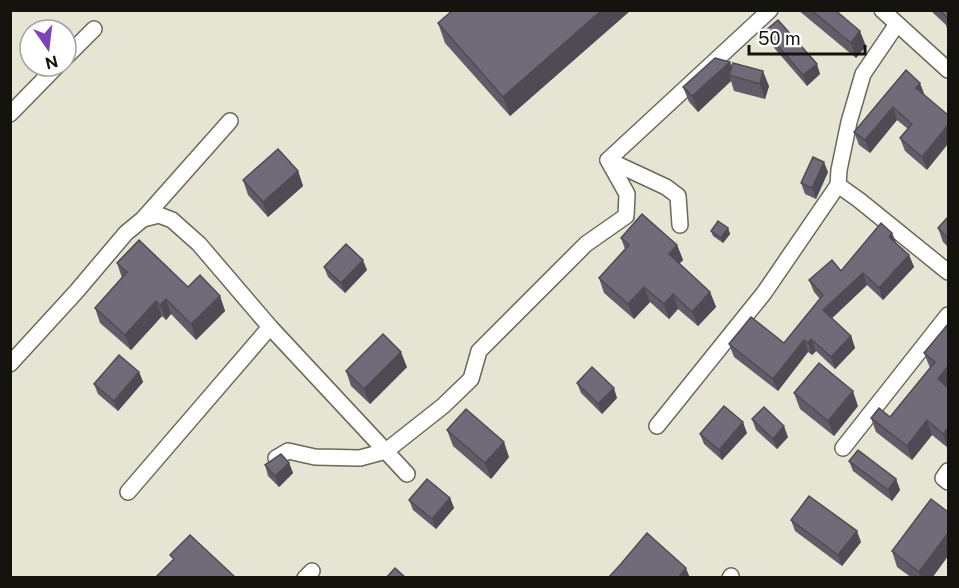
<svg xmlns="http://www.w3.org/2000/svg" width="959" height="588" font-family="'Public Sans',sans-serif">
<style>
.lines{fill:none;stroke-linecap:round;stroke-linejoin:round}
.minor-casing{stroke:#6a695a;stroke-width:18}
.minor{stroke:#fff;stroke-width:15}
.wall{fill:#615c68}
.shaded-wall{fill:#4f4b55}
.building{fill:#716b79;stroke:#4f4b55;stroke-width:1.5}
</style>
<rect width="100%" height="100%" fill="#e6e5d4"/>
<g class="lines">
<defs>
<g id="minor">
<path d="M882,10l66,60"/>
<path d="M66,57l28,-28"/>
<path d="M10,114l47,-48"/>
<path d="M608,160l162,-150"/>
<path d="M838,185l21,15 89,72"/>
<path d="M143,219l87,-98"/>
<path d="M10,364l66,-72 50,-59 17,-14 16,-4 13,5 27,24 71,83 137,147"/>
<path d="M657,426l107,-133 74,-108 1,-15 10,-48 14,-48 34,-50"/>
<path d="M843,448l105,-133"/>
<path d="M276,458l12,-7 27,6 45,1 26,-7 57,-45 28,-27 8,-28 107,-107 40,-28 1,-22 -19,-34 58,27 12,9 2,29"/>
<path d="M948,471l-5,7 5,4"/>
<path d="M128,492l142,-165"/>
<path d="M305,578l7,-7"/>
<path d="M730,578l1,-2"/>
</g>
</defs>
<use href="#minor" class="minor-casing"/>
<use href="#minor" class="minor"/>
</g>
<g class="wall">
<path d="M631,10l-121,106 -65,-73 -7,-20z"/>
<path d="M798,10h37l31,36 -10,12z"/>
<path d="M930,10h18v22l-2,-7z"/>
<path d="M765,31l55,43 -13,12 -38,-44z"/>
<path d="M732,66l37,20 -4,13 -31,-8 -3,-10 -33,31 -9,-10 -6,-15z"/>
<path d="M906,70l21,100 -22,-19 -5,-13 8,-9 -11,-9 -27,33 -11,-8 -5,-13z"/>
<path d="M298,171l5,15 -35,31 -20,-22 -5,-15z"/>
<path d="M828,172l-12,27 -11,-5 -4,-11z"/>
<path d="M948,217v30l-5,-5 -5,-14z"/>
<path d="M728,228l2,6 -7,9 -10,-7 -2,-5z"/>
<path d="M892,233l4,10 13,12 5,12 -31,33 -16,-15 -35,33 19,18 4,12 -20,21 -19,-18 -4,4 -4,-3 -30,39 -44,-34 -5,-13 55,-1 36,-44 -6,-7 -5,-12 32,-9z"/>
<path d="M621,238l56,7 6,15 -4,4 31,28 6,15 -18,19 -20,-17 -9,10 -19,-17 -16,17 -30,-26 -5,-15 26,-29z"/>
<path d="M117,263l71,24 32,9 5,15 -29,29 -25,-26 -5,6 -4,-4 -31,34 -31,-27 -5,-15 27,-30z"/>
<path d="M324,267l43,3 -22,23 -17,-16z"/>
<path d="M948,324v124l-16,-13 -20,25 -36,-28 -5,-14 19,-1 40,-49 -6,-15z"/>
<path d="M407,367l-37,37 -19,-18 -5,-15z"/>
<path d="M139,372l4,10 -25,29 -20,-17 -4,-10z"/>
<path d="M577,383l40,15 -15,16 -21,-21z"/>
<path d="M794,393l64,13 -24,30 -34,-27z"/>
<path d="M752,419l36,18 -11,12 -21,-19z"/>
<path d="M447,430l62,27 -18,22 -38,-33z"/>
<path d="M747,433l-25,27 -18,-16 -4,-10z"/>
<path d="M849,461l47,18 4,11 -8,11 -39,-30z"/>
<path d="M289,463l4,10 -14,14 -11,-11 -3,-11z"/>
<path d="M450,498l4,10 -18,21 -23,-19 -4,-10z"/>
<path d="M791,520l70,22 -19,24 -47,-35z"/>
<path d="M892,551l56,5 -16,22h-20l-15,-11z"/>
</g>
<g class="shaded-wall">
<path d="M602,10h29l-121,106 -7,-19z"/>
<path d="M860,31l6,15 -10,12 -5,-15z"/>
<path d="M730,62l6,15 -7,-2 2,6 -33,31 -6,-16z"/>
<path d="M817,64l3,10 -13,12 -4,-11z"/>
<path d="M763,71l6,15 -4,13 -5,-15z"/>
<path d="M920,83l5,13 -9,-8z"/>
<path d="M893,107l4,13 -27,33 -5,-13z"/>
<path d="M948,125v19l-21,26 -5,-13z"/>
<path d="M824,162l4,10 -12,27 -4,-11z"/>
<path d="M298,171l5,15 -35,31 -5,-15z"/>
<path d="M728,228l2,6 -7,9 -2,-5z"/>
<path d="M892,233l5,12 -8,-8z"/>
<path d="M677,245l6,15 -9,9 -5,-15z"/>
<path d="M909,255l5,12 -31,33 -4,-12z"/>
<path d="M363,260l4,10 -22,23 -4,-10z"/>
<path d="M863,273l4,12 -39,37 -5,-12z"/>
<path d="M644,287l6,15 -16,17 -6,-15z"/>
<path d="M710,292l6,15 -18,19 -6,-14z"/>
<path d="M673,294l5,15 -9,10 -5,-15z"/>
<path d="M220,296l5,15 -29,29 -5,-16z"/>
<path d="M166,299l5,15 -5,6 -6,-15z"/>
<path d="M156,301l6,15 -31,34 -6,-15z"/>
<path d="M851,336l4,12 -20,21 -4,-12z"/>
<path d="M811,339l5,12 -4,4 -4,-12z"/>
<path d="M804,340l4,12 -30,39 -5,-12z"/>
<path d="M401,352l6,15 -37,37 -6,-15z"/>
<path d="M948,366v21l-5,7 -5,-15z"/>
<path d="M139,372l4,10 -25,29 -4,-10z"/>
<path d="M614,388l3,10 -15,16 -4,-10z"/>
<path d="M853,391l5,15 -24,30 -6,-15z"/>
<path d="M927,420l5,15 -20,25 -5,-14z"/>
<path d="M743,422l4,11 -25,27 -3,-10z"/>
<path d="M784,426l4,11 -11,12 -4,-10z"/>
<path d="M948,428v20l-5,-14z"/>
<path d="M504,442l5,15 -18,22 -6,-16z"/>
<path d="M289,463l4,10 -14,14 -4,-11z"/>
<path d="M896,479l4,11 -8,11 -4,-11z"/>
<path d="M450,498l4,10 -18,21 -4,-10z"/>
<path d="M857,531l4,11 -19,24 -4,-11z"/>
<path d="M948,533v23l-16,22h-11l-2,-6z"/>
<path d="M686,568l4,10h-12z"/>
</g>
<g class="building">
<path d="M453,10h149l-99,87 -65,-74z"/>
<path d="M811,10h24l25,21 -9,12z"/>
<path d="M940,10h8v9z"/>
<path d="M778,20l39,44 -14,11 -38,-44z"/>
<path d="M715,58l15,4 -38,34 -9,-9z"/>
<path d="M733,63l30,8 -3,13 -31,-9z"/>
<path d="M906,70l14,13 -4,5 32,27v10l-26,32 -22,-19 12,-14 -19,-17 -28,33 -11,-8z"/>
<path d="M278,149l20,22 -35,31 -20,-22z"/>
<path d="M813,157l11,5 -12,26 -11,-5z"/>
<path d="M642,214l35,31 -8,9 41,38 -18,20 -19,-18 -9,10 -20,-17 -16,17 -29,-26 30,-33 -8,-7z"/>
<path d="M948,217v21l-10,-10z"/>
<path d="M718,221l10,7 -7,10 -10,-7z"/>
<path d="M881,223l11,10 -3,4 20,18 -30,33 -16,-15 -40,37 28,26 -20,21 -20,-18 -3,4 -4,-3 -31,39 -44,-35 22,-27 33,26 39,-48 -14,-15 23,-20 9,11z"/>
<path d="M139,240l49,47 12,-12 20,21 -29,28 -25,-25 -6,6 -4,-4 -31,34 -30,-27 32,-36 -10,-9z"/>
<path d="M346,244l17,16 -22,23 -17,-16z"/>
<path d="M948,324v42l-10,13 10,9v40l-5,6 -16,-14 -20,26 -36,-28 8,-10 11,9 45,-55 -11,-9z"/>
<path d="M383,334l18,18 -37,37 -18,-18z"/>
<path d="M119,355l20,17 -25,29 -20,-17z"/>
<path d="M819,363l34,28 -25,30 -34,-28z"/>
<path d="M592,367l22,21 -16,16 -21,-21z"/>
<path d="M724,406l19,16 -24,28 -19,-16z"/>
<path d="M764,407l20,19 -11,13 -21,-20z"/>
<path d="M466,409l38,33 -19,21 -38,-33z"/>
<path d="M858,450l38,29 -8,11 -39,-29z"/>
<path d="M281,454l8,9 -14,13 -10,-11z"/>
<path d="M427,479l23,19 -18,21 -23,-19z"/>
<path d="M809,496l48,35 -19,24 -47,-35z"/>
<path d="M931,499l17,13v21l-29,39 -27,-21z"/>
<path d="M647,533l39,35 -8,10h-70l12,-13z"/>
<path d="M190,535l45,42v1h-80l19,-19 -4,-4z"/>
<path d="M395,568l11,10h-20z"/>
</g>
<rect width="959" height="588" fill="none" stroke="#14130e" stroke-width="24"/>
<g transform="translate(48 48) rotate(166)"><circle r="28" fill="#ffffff" stroke="#a1a19f" stroke-width="1.5"/>
<path d="M0-4.5L10 22L0 15L-10 22Z" fill="#7c43ba"/>
<text y="-9" font-size="16" font-weight="bold" text-anchor="middle" fill="#14130e">N</text>
</g>
<path d="M749 45v9h116v-9" fill="none" stroke="#14130e" stroke-width="3"/>
<text x="758" y="45" font-size="18" fill="#14130e" stroke="#ffffff" stroke-width="4.5" paint-order="stroke">50 m</text>
</svg>
